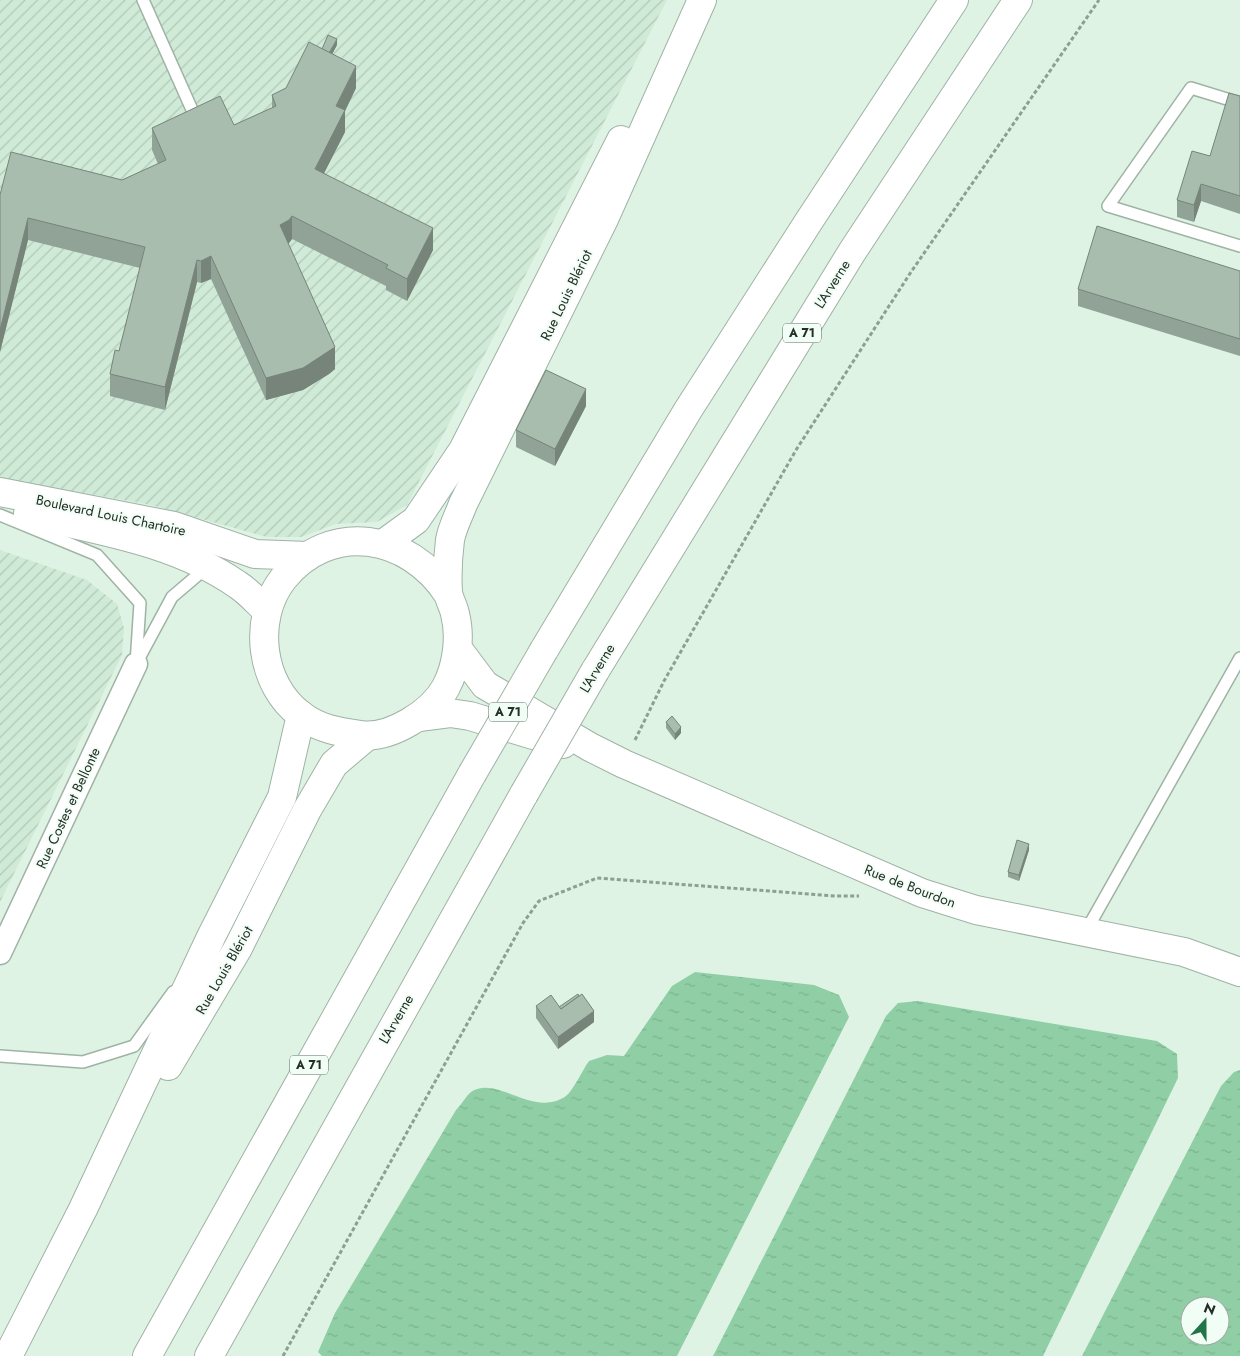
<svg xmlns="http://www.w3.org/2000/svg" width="1240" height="1356" font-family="Jost,sans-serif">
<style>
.industrial{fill:url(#industrial-furrows)}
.water{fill:url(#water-ripples);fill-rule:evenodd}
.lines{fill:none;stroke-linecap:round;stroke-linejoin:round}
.service-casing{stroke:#9fb3a5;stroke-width:14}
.minor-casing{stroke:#9fb3a5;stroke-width:25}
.secondary-casing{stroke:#9fb3a5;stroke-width:30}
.motorway-casing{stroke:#9fb3a5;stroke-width:30}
.path{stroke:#8e9e92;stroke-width:3;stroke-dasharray:4 2.5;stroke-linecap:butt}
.service{stroke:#fff;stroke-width:11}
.minor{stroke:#fff;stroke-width:22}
.secondary{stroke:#fff;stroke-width:28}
.motorway{stroke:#fff;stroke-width:28}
.motorway-bridge-casing{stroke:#9fb3a5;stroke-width:30;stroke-linecap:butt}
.motorway-bridge{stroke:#fff;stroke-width:28}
.wall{fill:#91a396}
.shaded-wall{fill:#76847a}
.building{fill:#a9bdaf;stroke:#76847a}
.labels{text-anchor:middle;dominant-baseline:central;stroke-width:4;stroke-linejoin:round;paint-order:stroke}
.shield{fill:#f1fef5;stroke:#626c65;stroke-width:1}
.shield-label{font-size:12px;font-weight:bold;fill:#252d27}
.street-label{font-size:14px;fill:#252d27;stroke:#f1fef5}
</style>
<defs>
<pattern id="industrial-furrows" width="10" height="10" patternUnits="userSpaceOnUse" patternTransform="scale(1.25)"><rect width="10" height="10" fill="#cfead6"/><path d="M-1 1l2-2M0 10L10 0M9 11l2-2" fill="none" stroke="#b2c9b8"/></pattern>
<pattern id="water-ripples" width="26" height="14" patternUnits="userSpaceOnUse" patternTransform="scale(1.25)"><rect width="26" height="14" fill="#90cfa5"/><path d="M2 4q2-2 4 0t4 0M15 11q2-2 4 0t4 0" fill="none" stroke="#7cb28e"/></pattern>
</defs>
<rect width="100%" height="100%" fill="#def3e4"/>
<g class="industrial">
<path d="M0,0h667l-260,505 -30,17 -41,2 -35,13h-34l-116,-32 -151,-27z"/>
<path d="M0,550l87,30 30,24 7,24 -2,27 -122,247z"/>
</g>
<g class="water">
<path d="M695,972l119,13 25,10 10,22 -172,339h-355l-4,-4 17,-39 121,-203c5,-5 10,-14 15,-18 26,-18 62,27 95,4 7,-5 17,-27 23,-35l18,-6 17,1 48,-70z"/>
<path d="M918,1001l239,40 20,13 1,24 -135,278h-330l173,-340 12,-13z"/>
<path d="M1240,1070v286h-158l139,-270 13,-14zM1190,1306h30v30h-30z"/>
</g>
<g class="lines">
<defs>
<g id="service">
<path d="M143,0l50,112"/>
<path d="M1240,103l-49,-15 -83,118 132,40"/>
<path d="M0,515l97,40 43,48 -4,61 36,-67 34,-29"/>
<path d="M1086,931l154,-273"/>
<path d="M0,1056l83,6 51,-16 39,-54"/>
</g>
<path id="minor" d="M0,953l136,-289"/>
<g id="secondary">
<path d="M0,492l174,34 81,28 53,2"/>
<path d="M28,514c73,17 148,28 210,71 11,7 20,18 29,26"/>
<path d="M383,544l33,-24 47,-70 158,-310"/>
<path d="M448,594c-39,-60 -118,-74 -165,-15 -31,40 -23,106 18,136 18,14 38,17 60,20 29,4 71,-22 85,-48 11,-21 15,-50 9,-73 -1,-7 -6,-14 -7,-22 -1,-16 0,-36 2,-52 2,-12 9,-25 13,-36l141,-285 98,-219"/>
<path d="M458,649l27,36 105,62 34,17 298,129 54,17 208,42 56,20"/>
<path d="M419,717l31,-4 20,3 93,28"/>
<path d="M168,1066l70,-118 69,-138 27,-46 33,-28"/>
<path d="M8,1356l75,-147 128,-272 71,-140 19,-82"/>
</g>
<g id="motorway">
<path d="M544,650l144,-240 121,-189 145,-221"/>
<path d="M595,671l257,-419 166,-252"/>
<path d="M147,1356l325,-582"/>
<path d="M209,1356l315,-562"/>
</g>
</defs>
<use href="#service" class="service-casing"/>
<use href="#minor" class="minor-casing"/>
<use href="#secondary" class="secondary-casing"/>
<use href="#motorway" class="motorway-casing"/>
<g class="path">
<path d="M635,740l29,-59 132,-231 115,-178 188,-272"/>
<path d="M283,1356l240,-433 16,-22 58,-23 238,18h24"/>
</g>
<use href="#service" class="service"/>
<use href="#minor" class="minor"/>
<use href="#secondary" class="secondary"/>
<use href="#motorway" class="motorway"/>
<defs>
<g id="motorway-bridge">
<path d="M472,774l72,-124"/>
<path d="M524,794l71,-123"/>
</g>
</defs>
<use href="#motorway-bridge" class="motorway-bridge-casing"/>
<use href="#motorway-bridge" class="motorway-bridge"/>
</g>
<g class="wall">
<path d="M337,45l-5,9 24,34 -11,23v21l-21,41 109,77 -26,51 -21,-11v-4l-94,-47 -3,4 -1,1 47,125 -6,5 -26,16 -37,10 -55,-121 -10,4 -4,-1 -32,128 -55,-14v-22l9,-23 21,-83 -112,-28 -28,112v-157l122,-15 36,-16 -6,-14v-22l82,-3 38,-17v-13l14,-7 36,-39z"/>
<path d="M1240,96v118l-39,-13 -7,21 -17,-5v-17l33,-44z"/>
<path d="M1240,271v85l-162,-50v-17z"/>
<path d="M586,406l-31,60 -39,-19v-17z"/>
<path d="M666,722l15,11 -6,7 -9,-12z"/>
<path d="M1029,850l-10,31 -11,-4v-5z"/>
<path d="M536,1006l23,1 35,15 -36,27 -22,-31z"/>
</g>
<g class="shaded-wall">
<path d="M337,39v6l-8,15v-6z"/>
<path d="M356,66v22l-11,23v21l-30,59v-22l21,-63z"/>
<path d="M1201,184v17l-7,21v-17z"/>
<path d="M292,216v23l-3,4 -9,5v-23z"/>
<path d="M28,218v22l-28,112v-22z"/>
<path d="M433,228v22l-26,51v-22z"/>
<path d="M211,256v23l-10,4v-22z"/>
<path d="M197,260v22l-32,128v-23z"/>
<path d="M335,347v22l-6,5 -26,16 -37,10v-22z"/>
<path d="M586,389v17l-31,60v-17z"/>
<path d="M681,727v6l-6,7v-6z"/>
<path d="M1029,844v6l-10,31v-6z"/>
<path d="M594,1011v11l-36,27v-12z"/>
</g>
<g class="building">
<path d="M328,35l9,4 -8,14 -7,-4z"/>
<path d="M309,42l47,24 -20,40 9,4 -30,59 118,59 -26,51 -21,-11 2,-3 -96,-49 -3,4 -9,5 55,122 -6,4 -26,17 -37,10 -55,-122 -10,5 -4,-1 -32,127 -55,-13 5,-24 4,1 26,-104 -117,-29 -28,112v-135l11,-43 111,28 44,-20 -14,-32 68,-32 14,29 42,-19 -4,-11 14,-7z"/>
<path d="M1229,93l11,3v100l-39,-12 -7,21 -17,-5 15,-49 18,5z"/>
<path d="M1097,226l143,45v68l-162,-50z"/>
<path d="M546,370l40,19 -31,60 -39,-19z"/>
<path d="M672,716l9,11 -6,7 -9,-12z"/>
<path d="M1017,840l12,4 -10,31 -11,-3z"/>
<path d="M578,994l1,2 -18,13 -2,-2z"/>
<path d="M582,994l12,17 -36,26 -22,-31 15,-11 10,14z"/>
</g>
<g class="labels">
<g class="shield">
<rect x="783" y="323.5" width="38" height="19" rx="4"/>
<rect x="489" y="702.5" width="38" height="19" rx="4"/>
<rect x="290" y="1055.5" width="38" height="19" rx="4"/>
</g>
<g class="shield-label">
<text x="802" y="333">A 71</text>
<text x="508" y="712">A 71</text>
<text x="309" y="1065">A 71</text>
</g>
<g class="street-label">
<text transform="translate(832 284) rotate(-58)">L'Arverne</text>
<text transform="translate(566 295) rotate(-64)">Rue Louis Blériot</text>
<text transform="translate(111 515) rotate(12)">Boulevard Louis Chartoire</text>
<text transform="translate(597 668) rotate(-59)">L'Arverne</text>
<text transform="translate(68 808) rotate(-65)">Rue Costes et Bellonte</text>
<text transform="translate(910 886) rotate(21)">Rue de Bourdon</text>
<text transform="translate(224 970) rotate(-60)">Rue Louis Blériot</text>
<text transform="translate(396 1019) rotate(-60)">L'Arverne</text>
</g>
</g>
<g transform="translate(1205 1321) rotate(21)"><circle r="24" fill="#f1fef5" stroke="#9faaa3"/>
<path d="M0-4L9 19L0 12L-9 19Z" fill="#217546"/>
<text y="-8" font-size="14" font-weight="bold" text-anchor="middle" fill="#252d27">N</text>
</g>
</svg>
